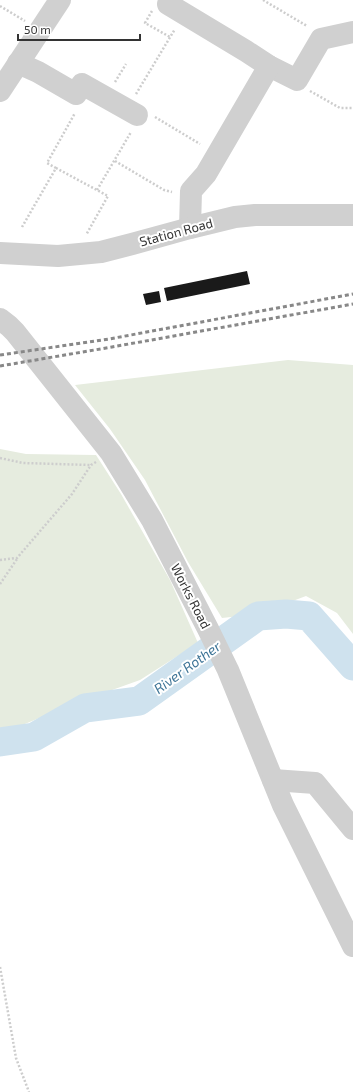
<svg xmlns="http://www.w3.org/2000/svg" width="353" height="1092" font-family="'Exo 2',sans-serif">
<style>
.green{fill:#e6ecdf}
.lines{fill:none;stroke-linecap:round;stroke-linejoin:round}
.river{stroke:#cfe2ee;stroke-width:29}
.building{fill:#1a1a1a}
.path{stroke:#cdcdcd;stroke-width:2.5;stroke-dasharray:2 2;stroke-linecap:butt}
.minor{stroke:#d0d0d0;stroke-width:22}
.rail{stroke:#888;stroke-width:3;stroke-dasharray:4 3;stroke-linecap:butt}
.labels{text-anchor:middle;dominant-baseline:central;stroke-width:4;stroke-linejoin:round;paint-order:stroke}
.street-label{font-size:13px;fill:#333;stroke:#fff}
.water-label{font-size:14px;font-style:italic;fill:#3f7597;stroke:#fff}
</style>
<rect width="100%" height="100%" fill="#fff"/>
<g class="green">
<path d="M288,360l65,5v269l-16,-21 -31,-17 -48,18 -36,4 -34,-56 -43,-82 -35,-51 -35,-44z"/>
<path d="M0,449l26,5 70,1 25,39 49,86 28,63 -58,37 -67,24 -53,22 -20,6z"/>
</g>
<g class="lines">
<path class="river" d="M0,742l34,-5 51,-29 54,-7 119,-85 28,-2 23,2 44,50"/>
</g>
<g class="building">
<path d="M247,271l3,13 -83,17 -3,-13z"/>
<path d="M159,291l2,11 -15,3 -3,-11z"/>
</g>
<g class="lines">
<g class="path">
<path d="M263,0l44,26"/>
<path d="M0,6l25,15"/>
<path d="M152,11l-7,12 25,14"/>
<path d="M115,82l11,-18"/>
<path d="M310,91l30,17h13"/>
<path d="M136,94l39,-65"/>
<path d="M155,117l45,27"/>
<path d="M115,161l49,29 8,2"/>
<path d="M56,168l-9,-5 28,-50"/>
<path d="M97,190l34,-58"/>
<path d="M22,227l34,-59 52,28 -22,39"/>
<path d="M0,458l23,5 67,2"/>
<path d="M0,560l17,-2 55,-64 19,-29 5,-3"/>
<path d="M0,584l17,-25"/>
<path d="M0,967l16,91 13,34"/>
</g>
<g class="minor">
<path d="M168,4l78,47 23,15 28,14 24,-41 32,-7"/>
<path d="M18,63l20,9 38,22 6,-10 55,31"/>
<path d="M0,91l60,-91"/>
<path d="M190,228l1,-37 15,-17 63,-108"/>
<path d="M0,253l58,3 43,-4 31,-8 58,-16 45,-11 20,-2h98"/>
<path d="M0,319l9,7 6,6 96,121 41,67 56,109 20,41 55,135 70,141"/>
<path d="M273,780l42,3 38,46"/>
</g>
<g class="rail">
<path d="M0,355l109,-16 244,-45"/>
<path d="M0,366l112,-19 241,-43"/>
</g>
</g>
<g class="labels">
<g class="street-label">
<text transform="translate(176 232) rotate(-15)">Station Road</text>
<text transform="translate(191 596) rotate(63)">Works Road</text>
</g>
<g class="water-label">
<text transform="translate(187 667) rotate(-36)">River Rother</text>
</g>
</g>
<path d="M18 34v6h122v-6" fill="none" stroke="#333333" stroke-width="2"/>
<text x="24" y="34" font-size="12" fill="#333333" stroke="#ffffff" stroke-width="3" paint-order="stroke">50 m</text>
</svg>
